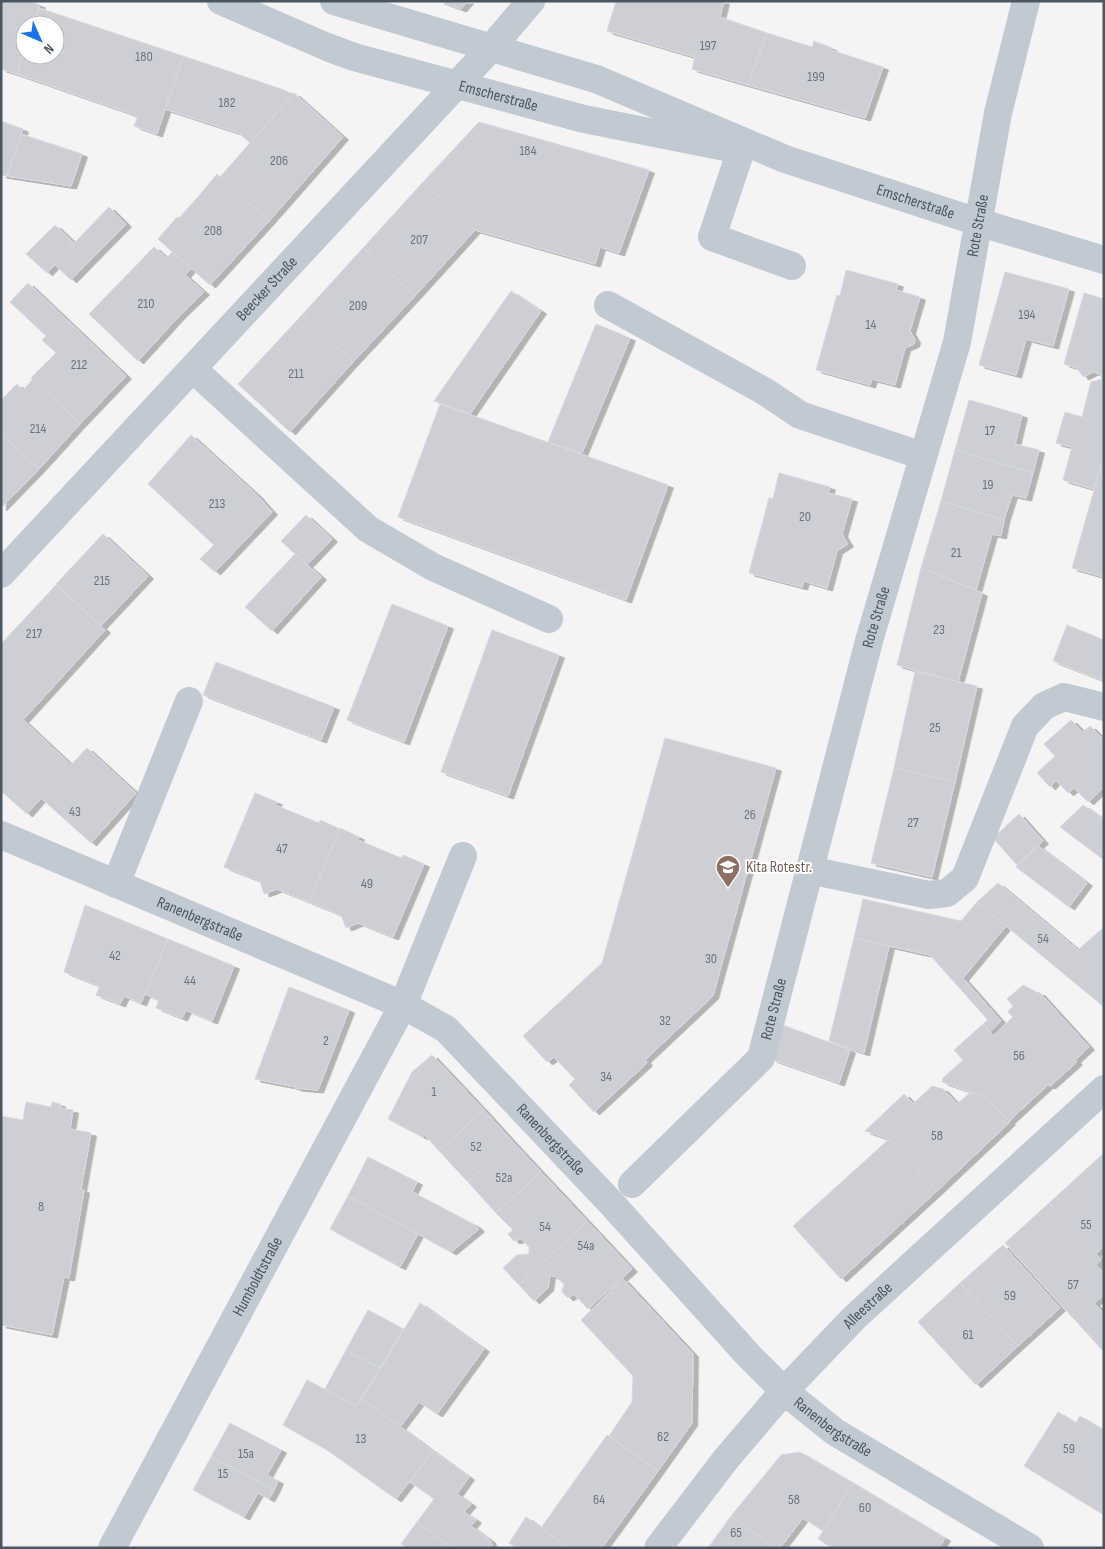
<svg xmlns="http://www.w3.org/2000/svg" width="1105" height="1549" font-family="'Sofia Sans Condensed',sans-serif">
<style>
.building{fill:#cdcfd5;stroke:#d7d9de;filter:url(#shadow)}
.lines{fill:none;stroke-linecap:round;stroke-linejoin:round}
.minor{stroke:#c1cad2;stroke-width:28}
.labels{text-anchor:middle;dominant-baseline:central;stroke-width:4;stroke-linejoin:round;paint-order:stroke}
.number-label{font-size:14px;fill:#6b747e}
.street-label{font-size:16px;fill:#4a5661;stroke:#fff}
.education-label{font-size:16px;fill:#785e54;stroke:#fff;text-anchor:start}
</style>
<defs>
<filter id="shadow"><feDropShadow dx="5.5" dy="3" stdDeviation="0" flood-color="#0004"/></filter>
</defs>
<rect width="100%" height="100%" fill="#f5f3f3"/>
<g class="building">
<path d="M1,1h28l11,4 -7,20h-8v25l-8,24 -16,-5z"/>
<path d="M439,1h29l-7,8z"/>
<path d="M616,1h108l-4,16 47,16 -19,52 -56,-16 3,-12 -88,-26z"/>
<path d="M39,8l144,48 -26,78 -23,-8 4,-10 -121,-42 8,-24v5h30v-30h-22z"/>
<path d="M767,33l45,14 2,-6 18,7 -1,2 52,17 -18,51 -117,-33z"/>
<path d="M183,56l104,35 5,4 -42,48 -11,-10 -74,-24z"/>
<path d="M294,93l49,44 -74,84 -49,-44z"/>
<path d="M1,121l22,8 -16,47 -6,-1z"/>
<path d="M479,122l170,48 -30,83 -19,-6 -5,17 -120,-34 -52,-48z"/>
<path d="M21,134l61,20 -11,32 -64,-10z"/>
<path d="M217,174l52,47 -59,64 -52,-46 19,-22 2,1 19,-21z"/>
<path d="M423,182l52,48 -60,66 -52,-48z"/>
<path d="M109,207l17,17 -55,56 -17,-16z"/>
<path d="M55,225l19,18 -27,30 -21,-19z"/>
<path d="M154,247l13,11 5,-6 19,16 -6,7 19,17 -24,23 -42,46 -49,-47z"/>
<path d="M363,248l52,48 -62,66 -51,-47z"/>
<path d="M846,270l52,14 -2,6 24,7 -10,34 5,9 -1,4 -9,4 -10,37 -23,-6 -2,6 -54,-15 21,-75 3,1z"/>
<path d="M1005,272l64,17 -16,57 -27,-7 -10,36 -37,-10z"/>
<path d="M28,283l98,93 -46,48 -49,-46 25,-25 -14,-13 4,-4 -36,-34z"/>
<path d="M511,291l30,20 -71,103 -36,-13z"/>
<path d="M1084,293l20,6v156l-10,34 -31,-9 9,-33 -16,-4 9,-31 17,5 9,-35 11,-3 -2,-5 -7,-2 -10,5 -6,-9 -13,-4z"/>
<path d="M302,315l51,47 -63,70 -52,-48z"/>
<path d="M596,324l34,14 -48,115 -34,-11z"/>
<path d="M33,379l47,45 -41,45 -38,-36v-33l16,-16 6,6z"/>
<path d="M969,400l53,15 -7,29 24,6 -6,23 -78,-23z"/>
<path d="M440,404l228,81 -42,115 -228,-83z"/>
<path d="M1,433l38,36 -38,39z"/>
<path d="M191,435l66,60 15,17 -57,60 -15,-13 14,-14 -66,-61z"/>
<path d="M955,450l78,23 -7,25 -14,-3 -8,25 -63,-19z"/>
<path d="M1104,455v122l-32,-9z"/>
<path d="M779,473l51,14 -2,6 24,6 -10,35 6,10 -11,7 -10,37 -23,-7 -2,6 -53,-14 20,-75 4,1z"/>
<path d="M941,501l63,19 -3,16 -9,-2 -16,56 -55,-22z"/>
<path d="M306,515l26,24 -25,26 -26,-24z"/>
<path d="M103,534l45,42 -47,50 -45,-42z"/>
<path d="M295,554l26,23 -49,54 -27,-24z"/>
<path d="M921,568l61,25 -24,89 -61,-17z"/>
<path d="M56,585l49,45 -82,90 48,45 16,-17 49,45 -45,50 -50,-45 -14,16 -26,-23v-147z"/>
<path d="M392,604l56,22 -44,116 -57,-22z"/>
<path d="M1067,625l37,15v41l-51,-20z"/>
<path d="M492,630l67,25 -51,141 -67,-24z"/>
<path d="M216,662l118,45 -13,33 -118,-45z"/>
<path d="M915,672l62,14 -22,96 -61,-14z"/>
<path d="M1071,720l12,12 7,-6 12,12 2,-2v51l-16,15 -14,-14 -6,5 -12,-13 -6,7 -13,-14 18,-17 -11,-12z"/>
<path d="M665,738l111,30 -63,228 -68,64 2,3 -53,49 -25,-27 6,-6 -21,-22 -7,5 -24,-26 79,-73z"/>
<path d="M894,768l61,14 -23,95 -61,-14z"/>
<path d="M255,793l22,9 -2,3 44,18 1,-3 20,9 -31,73 -32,-13 -13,5 -4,-13 -36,-14z"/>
<path d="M1083,805l21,15v40l-44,-33z"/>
<path d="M1019,814l24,27 -26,24 -24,-27z"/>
<path d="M340,828l19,9 -1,3 43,18 2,-3 21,9 -31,73 -35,-14 -12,5 -5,-13 -32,-13z"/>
<path d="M1038,846l49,37 -18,24 -53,-40z"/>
<path d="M998,883l80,67 26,-23v80l-127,-105z"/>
<path d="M863,899l98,22 16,-19 29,24 -43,52 38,43 -11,11 -7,-8 5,-4 -58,-65 -76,-17z"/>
<path d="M85,905l83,34 -27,64 -17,-7 -4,8 -24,-9 4,-9 -36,-14z"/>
<path d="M854,938l35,8 -25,107 -35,-12z"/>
<path d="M168,939l66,27 -22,55 -26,-11 -4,8 -26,-10 3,-8 -14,-6z"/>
<path d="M1023,985l15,8 1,-1 50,55 -14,13 2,2 -27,24 -2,-1 -39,36 -23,-24 -44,-15 1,-4 20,-18 -9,-10 29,-26 10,12 20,-19 -5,-5 5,-6 -6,-7z"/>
<path d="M289,987l60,23 -31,80 -23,-2 1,-1 -41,-8z"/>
<path d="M780,1024l70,26 -11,33 -68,-24z"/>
<path d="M432,1055l52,55 -45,41 -14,-16 -2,2 -35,-18 24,-47z"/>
<path d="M932,1086l11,3 14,15 14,-12 15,5 24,25 -73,69 -48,-52 -24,-8 39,-37 9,10z"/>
<path d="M26,1102l25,5 1,-5 8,2v4l13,2 -3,19 21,4 -10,56 3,1 -15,88 -5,-1 -12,58 -51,-10v-209l22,4z"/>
<path d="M484,1110l28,31 -44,41 -29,-31z"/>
<path d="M889,1139l48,52 -96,88 -48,-53z"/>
<path d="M512,1141l29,31 -45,41 -28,-31z"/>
<path d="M1104,1153v93l-9,8 -46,-51z"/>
<path d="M368,1157l49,25 -5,10 63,33 4,4 -28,23 -103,-56z"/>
<path d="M541,1172l46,49 -68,64 -16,-17 14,-13 12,-1v-7l-8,-8 -7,2 -6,-7 5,-4 -17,-17z"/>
<path d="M348,1196l70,38 -18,33 -70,-38z"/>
<path d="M1049,1203l52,57 -5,5 8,9v21l-10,8 10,10v39l-99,-109z"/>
<path d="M587,1221l45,48 -44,40 -14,-15 -6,4 -6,-6 2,-8 -8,-7 -6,-2 -2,13 -14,13 -15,-16z"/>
<path d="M1003,1245l57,63 -42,38 -58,-63z"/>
<path d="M623,1279l70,75 -1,69 -34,48 -49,-35 23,-34 1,-26 -52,-56z"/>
<path d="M960,1283l58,63 -42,39 -58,-63z"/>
<path d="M420,1303l64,46 -47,65 -18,-12 -19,25 -38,-28z"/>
<path d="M368,1310l35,19 -23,39 -34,-18z"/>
<path d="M346,1350l34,18 -24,38 -31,-17z"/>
<path d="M307,1380l49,26 6,-7 71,52 -37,48 -69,-49 -44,-25z"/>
<path d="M1058,1412l18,11 4,-7 24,14v85l-80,-49z"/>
<path d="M230,1423l51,27 -14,25 11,6 -4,9 -63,-33z"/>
<path d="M607,1435l51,36 -56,77h-33l-28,-20z"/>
<path d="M433,1451l36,26 -12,17 14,10 -7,8 12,8 -5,6 19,14 3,8h-41l-35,-26 17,-23 -24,-17z"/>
<path d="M800,1452l53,31 -30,48 -20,-13 -23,30h-5l-44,-32 50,-61z"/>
<path d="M211,1457l63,33 -5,9 -11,-6 -14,24 -51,-27z"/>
<path d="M853,1483l92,55 -6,10h-107l-14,-9z"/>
<path d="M731,1516l44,32h-67z"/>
<path d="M526,1517l15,11 28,20h-53l-7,-5z"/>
<path d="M417,1522l35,26h-46l-5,-4z"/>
</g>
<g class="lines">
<g class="minor">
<path id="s1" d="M221,1l106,46 27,10 230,62 146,29"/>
<path id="s2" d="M334,1l262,78 189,80 193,63 126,38"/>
<path d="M741,150l-29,87 80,29"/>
<path d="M608,305l156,86 36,24 123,41"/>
<path d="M193,369l175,160 65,38 116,52"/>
<path id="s3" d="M1,574l490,-526 40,-47"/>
<path id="s4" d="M1,835l402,170 43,24 165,174 138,153 35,35 51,41 195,116"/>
<path d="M809,870l120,25 18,-2 18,-15 60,-152 19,-20 20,-9 40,10"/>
<path d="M116,884l73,-183"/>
<path id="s5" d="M632,1184l129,-126 108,-417 88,-299 41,-229 28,-112"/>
<path id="s6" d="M112,1548l291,-543 60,-149"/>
<path id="s7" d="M658,1548l68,-89 58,-68 71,-74 249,-228"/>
</g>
</g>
<defs>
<symbol id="school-pin" viewBox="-11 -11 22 30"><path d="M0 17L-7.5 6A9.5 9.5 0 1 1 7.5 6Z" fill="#8d6e63" stroke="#fff"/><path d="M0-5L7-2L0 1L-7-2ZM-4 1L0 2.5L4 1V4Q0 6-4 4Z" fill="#fff"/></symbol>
</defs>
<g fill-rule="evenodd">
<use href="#school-pin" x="714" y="853" width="28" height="38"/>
</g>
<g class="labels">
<g class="number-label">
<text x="708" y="45">197</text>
<text x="144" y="56">180</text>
<text x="816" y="76">199</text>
<text x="227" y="102">182</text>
<text x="528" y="150">184</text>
<text x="279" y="160">206</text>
<text x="213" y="230">208</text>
<text x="419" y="239">207</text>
<text x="146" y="303">210</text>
<text x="358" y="305">209</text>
<text x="1027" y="314">194</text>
<text x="871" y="324">14</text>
<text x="79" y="364">212</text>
<text x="296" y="373">211</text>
<text x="38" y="428">214</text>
<text x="990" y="430">17</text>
<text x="988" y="484">19</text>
<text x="217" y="503">213</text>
<text x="805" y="516">20</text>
<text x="956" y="552">21</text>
<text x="102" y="580">215</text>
<text x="939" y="629">23</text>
<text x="34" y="633">217</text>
<text x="935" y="727">25</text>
<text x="75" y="811">43</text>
<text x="750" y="814">26</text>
<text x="913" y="822">27</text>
<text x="282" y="848">47</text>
<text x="367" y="883">49</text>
<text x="1043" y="938">54</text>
<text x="115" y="955">42</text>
<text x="711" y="958">30</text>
<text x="190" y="980">44</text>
<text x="665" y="1020">32</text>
<text x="326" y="1040">2</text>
<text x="1019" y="1055">56</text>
<text x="606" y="1076">34</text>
<text x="434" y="1091">1</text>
<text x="937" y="1135">58</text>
<text x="476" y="1146">52</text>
<text x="504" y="1177">52a</text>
<text x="41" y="1206">8</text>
<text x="1086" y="1224">55</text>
<text x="545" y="1226">54</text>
<text x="586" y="1245">54a</text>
<text x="1073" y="1284">57</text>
<text x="1010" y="1295">59</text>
<text x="968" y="1334">61</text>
<text x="663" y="1436">62</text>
<text x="361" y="1438">13</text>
<text x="1069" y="1448">59</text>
<text x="246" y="1453">15a</text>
<text x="223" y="1473">15</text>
<text x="599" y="1499">64</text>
<text x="794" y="1499">58</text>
<text x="865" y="1507">60</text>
<text x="736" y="1532">65</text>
</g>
<g class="street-label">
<text stroke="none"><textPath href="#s1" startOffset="294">Emscherstraße</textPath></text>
<text stroke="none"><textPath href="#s2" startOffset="616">Emscherstraße</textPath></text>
<text stroke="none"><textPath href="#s5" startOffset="1041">Rote Straße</textPath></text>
<text stroke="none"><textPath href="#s3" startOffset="390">Beecker Straße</textPath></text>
<text stroke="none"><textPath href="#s5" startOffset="636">Rote Straße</textPath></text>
<text stroke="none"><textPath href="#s4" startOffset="216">Ranenbergstraße</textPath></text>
<text stroke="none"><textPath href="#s5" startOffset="231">Rote Straße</textPath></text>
<text stroke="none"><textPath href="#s4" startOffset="638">Ranenbergstraße</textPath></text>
<text stroke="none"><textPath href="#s6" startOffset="308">Humboldtstraße</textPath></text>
<text stroke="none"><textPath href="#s7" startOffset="321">Alleestraße</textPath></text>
<text stroke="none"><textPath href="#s4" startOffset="1042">Ranenbergstraße</textPath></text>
</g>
<g class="education-label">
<text x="746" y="867">Kita Rotestr.</text>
</g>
</g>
<rect width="1105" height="1549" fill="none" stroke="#4a5661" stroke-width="5"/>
<g transform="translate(40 40) rotate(135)"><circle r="24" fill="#ffffff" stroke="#b7bbc0"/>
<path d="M0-4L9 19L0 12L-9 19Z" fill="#1a73e8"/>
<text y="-8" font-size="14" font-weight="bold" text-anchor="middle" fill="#4a5661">N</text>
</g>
</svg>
